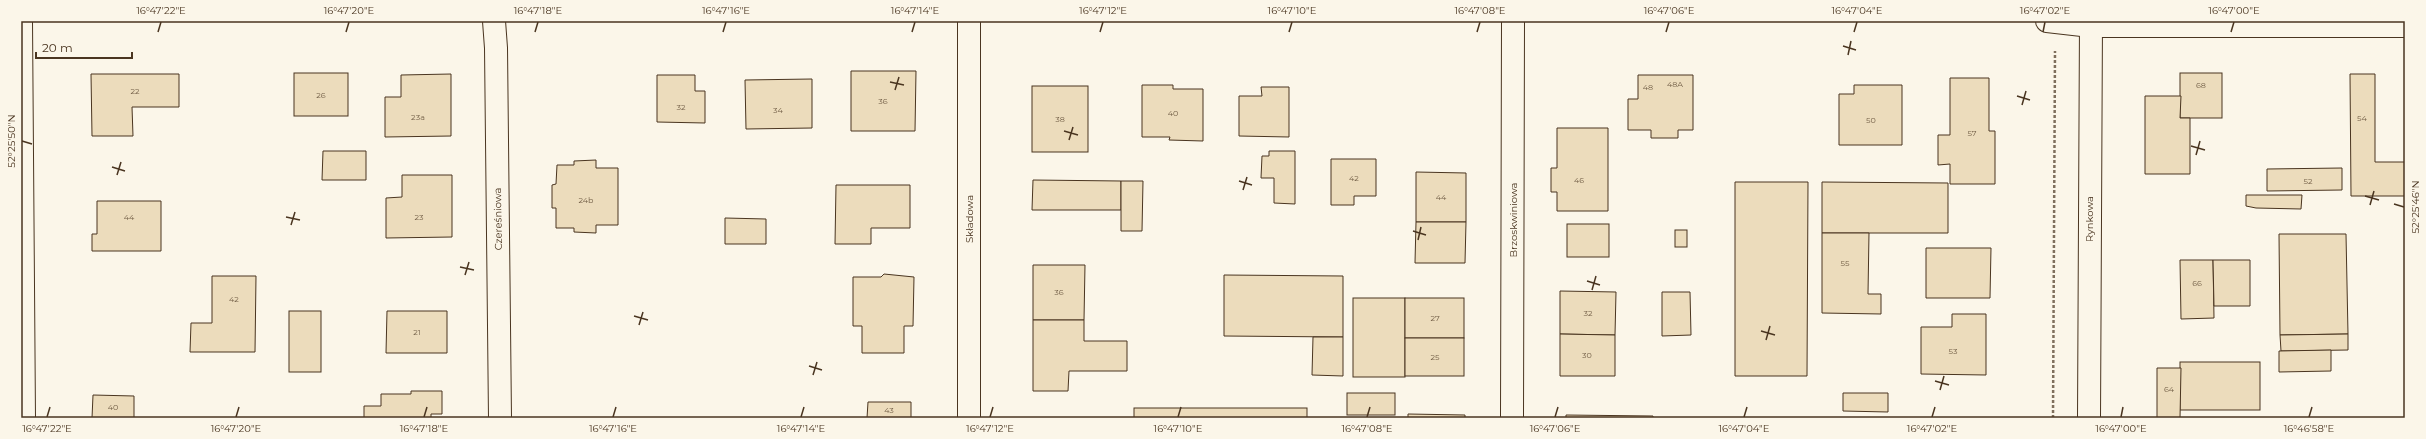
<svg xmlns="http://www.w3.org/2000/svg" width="2426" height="439" font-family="Montserrat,sans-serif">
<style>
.building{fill:#ecdcbc;stroke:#4a3520}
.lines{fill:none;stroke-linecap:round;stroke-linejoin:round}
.minor-casing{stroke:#4a3520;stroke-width:24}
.path{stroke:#7f6f5c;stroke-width:2.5;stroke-dasharray:3 2;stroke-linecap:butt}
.minor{stroke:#fbf6e9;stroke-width:22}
.ticks{fill:none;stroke:#4a3520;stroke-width:1.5}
.labels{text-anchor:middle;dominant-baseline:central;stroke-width:3;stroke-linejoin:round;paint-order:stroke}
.number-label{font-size:8px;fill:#725f47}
.street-label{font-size:10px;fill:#4a3520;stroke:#fbf6e9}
.neatline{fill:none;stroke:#4a3520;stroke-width:1.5}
.ticks-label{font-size:10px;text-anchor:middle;fill:#4a3520}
</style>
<rect width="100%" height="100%" fill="#fbf6e9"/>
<g class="building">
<path d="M851,71h65l-1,60h-64z"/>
<rect x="294" y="73" width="54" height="43"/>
<rect x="2180" y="73" width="42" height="45"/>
<path d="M91,74h88v33h-47l1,29h-41z"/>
<path d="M451,74v62l-66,1v-40h16v-22z"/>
<path d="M2350,74h25v88h30v34h-54z"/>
<path d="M657,75h38v16h10v32l-48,-1z"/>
<path d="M1638,75h55v55h-15v8h-27v-8h-23v-31h10z"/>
<path d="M1950,78h39v53h6v53h-45v-20l-12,1v-30h12z"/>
<path d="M812,79v49l-66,1 -1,-49z"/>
<path d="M1142,85h31v4h30v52l-34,-1 1,-3h-28z"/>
<path d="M1854,85h48v60h-63v-51h15z"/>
<rect x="1032" y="86" width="56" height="66"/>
<path d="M1261,87h28v50l-50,-1v-40h23z"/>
<path d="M2145,96h36l-1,22h10v56h-45z"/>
<path d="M1557,128h51v83h-51v-19h-6v-24h6z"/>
<path d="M323,151h43v29h-44z"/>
<path d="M1269,151h26v53l-21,-1v-25h-13l1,-22h7z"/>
<path d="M1331,159h45v37h-22v9h-23z"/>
<path d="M596,160v8h22v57h-22v8l-22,-1v-4h-18v-20h-4v-23l4,-1 1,-19h17v-4z"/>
<path d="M2342,168v22l-75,1v-22z"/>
<path d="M1416,172l50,1v49h-50z"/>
<path d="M402,175h50v62l-66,1v-40l16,-1z"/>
<path d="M1033,180l88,1v29h-89z"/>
<path d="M1121,181h22l-1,50h-21z"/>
<path d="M1735,182h73l-1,194h-72z"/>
<path d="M1822,182l126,1v50h-126z"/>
<path d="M836,185h74v43h-39v16h-36z"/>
<path d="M2246,195h56l-1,14 -45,-1 -10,-2z"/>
<path d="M97,201h64v50h-69v-17h5z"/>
<path d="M725,218l41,1v25h-41z"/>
<path d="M1416,222h50l-1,41h-50z"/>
<rect x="1567" y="224" width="42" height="33"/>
<rect x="1675" y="230" width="12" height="17"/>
<path d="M1822,233h47l-1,61h13v20l-59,-1z"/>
<path d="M2279,234h67l2,100 -68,1z"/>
<path d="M1926,248h65l-1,50h-64z"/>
<path d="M2180,260h33l1,58 -33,1z"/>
<path d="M2213,260h37v46h-36z"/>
<path d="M1033,265h52l-1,55h-51z"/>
<path d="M884,274l30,3 -1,49h-9v27h-42v-27h-9v-49h28z"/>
<path d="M1224,275l119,1v61l-119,-1z"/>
<path d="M212,276h44l-1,76h-65l1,-29h21z"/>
<path d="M1560,291l56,1 -1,43 -55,-1z"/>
<path d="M1662,292h28l1,43 -29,1z"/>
<rect x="1353" y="298" width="52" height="79"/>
<rect x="1405" y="298" width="59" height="40"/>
<rect x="289" y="311" width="32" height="61"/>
<path d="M387,311h60v42h-61z"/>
<path d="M1952,314h34v61l-65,-1v-47h31z"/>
<path d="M1033,320h51v21h43v30h-58l-1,20h-35z"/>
<path d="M1560,334l55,1v41h-55z"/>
<path d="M2348,334v16l-67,1 -1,-16z"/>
<path d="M1313,337h30v39l-31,-1z"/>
<rect x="1405" y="338" width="59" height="38"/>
<path d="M2331,350v21l-52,1v-21z"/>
<rect x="2180" y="362" width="80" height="48"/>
<path d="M2157,368h24l-1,50h-23z"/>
<path d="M411,391h31v23h-11v4h-67v-12h17v-12h30z"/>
<rect x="1347" y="393" width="48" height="22"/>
<path d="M1843,393h45v19l-45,-1z"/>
<path d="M93,395l41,1v22h-42z"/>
<path d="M868,402h43v16h-44z"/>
<rect x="1134" y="408" width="173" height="10"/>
<path d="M1408,414l57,1v3h-57z"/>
<path d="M1566,415l87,1v2h-87z"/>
</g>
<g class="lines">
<defs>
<g id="minor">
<path d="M21,21l3,397"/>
<path d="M494,21l2,27 4,370"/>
<path d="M2047,21l44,5h314"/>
<path d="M969,418v-397"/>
<path d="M1512,418l1,-397"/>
<path d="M2089,418l2,-397"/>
</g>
</defs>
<use href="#minor" class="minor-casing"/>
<path class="path" d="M2053,418l2,-367"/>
<use href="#minor" class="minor"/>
</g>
<path class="ticks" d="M158,32l3,-10M346,32l3,-10M535,32l3,-10M723,32l3,-10M912,32l3,-10M1100,32l3,-10M1289,32l3,-10M1477,32l3,-10M1666,32l3,-10M1854,32l3,-10M2043,32l2,-10M2231,32l3,-10M1843,46l13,4M1848,55l3,-14M890,82l14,3M895,90l4,-13M2017,96l13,4M2022,105l4,-14M1064,131l14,4M1069,140l4,-13M22,141l10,3M2191,146l14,4M2196,155l4,-14M112,167l13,4M117,175l4,-13M1239,181l13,4M1243,190l4,-13M2365,196l14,4M2394,204l10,3M2370,205l4,-14M286,217l14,3M291,225l4,-13M1413,231l13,4M1418,240l3,-13M460,267l14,3M465,275l4,-13M1587,281l13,4M1592,290l4,-14M634,316l14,4M639,325l4,-13M1761,331l14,4M1766,340l4,-14M809,366l13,4M813,375l4,-13M1935,381l14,4M1940,390l4,-14M47,417l3,-10M236,417l3,-10M424,417l3,-10M613,417l3,-10M801,417l3,-10M990,417l3,-10M1178,417l3,-10M1367,417l3,-10M1555,417l3,-10M1744,417l3,-10M1932,417l3,-10M2121,417l2,-10M2309,417l3,-10"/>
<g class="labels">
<g class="number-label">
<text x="1675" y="84">48A</text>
<text x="2201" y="85">68</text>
<text x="1648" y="87">48</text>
<text x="135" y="91">22</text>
<text x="321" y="95">26</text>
<text x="883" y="101">36</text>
<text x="681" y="107">32</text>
<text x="778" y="110">34</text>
<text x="1173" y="113">40</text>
<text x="418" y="117">23a</text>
<text x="2362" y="118">54</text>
<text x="1060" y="119">38</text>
<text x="1871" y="120">50</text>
<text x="1972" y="133">57</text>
<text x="1354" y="178">42</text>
<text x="1579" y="180">46</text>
<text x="2308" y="181">52</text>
<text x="1441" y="197">44</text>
<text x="586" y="200">24b</text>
<text x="129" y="217">44</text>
<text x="419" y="217">23</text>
<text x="1845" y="263">55</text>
<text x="2197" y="283">66</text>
<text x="1059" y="292">36</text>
<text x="234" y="299">42</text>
<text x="1588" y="313">32</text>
<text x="1435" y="318">27</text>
<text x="417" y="332">21</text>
<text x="1953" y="351">53</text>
<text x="1587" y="355">30</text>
<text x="1435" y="357">25</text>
<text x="2169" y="389">64</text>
<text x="113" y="407">40</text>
<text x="889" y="410">43</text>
</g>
<g class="street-label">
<text transform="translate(498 219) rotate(-91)">Czereśniowa</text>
<text transform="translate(969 219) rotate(-90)">Składowa</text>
<text transform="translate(2089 219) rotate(-90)">Rynkowa</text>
<text transform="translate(1513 220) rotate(-90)">Brzoskwiniowa</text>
</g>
</g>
<rect width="2426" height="439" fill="none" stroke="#fbf6e9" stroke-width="44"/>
<path d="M36 52v6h96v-6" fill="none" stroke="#4a3520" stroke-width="2"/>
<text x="42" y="52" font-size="12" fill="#4a3520" stroke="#fbf6e9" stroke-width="3" paint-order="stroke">20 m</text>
<rect x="22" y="22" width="2382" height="395" class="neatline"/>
<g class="ticks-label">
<text x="161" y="14">16°47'22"E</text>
<text x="349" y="14">16°47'20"E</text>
<text x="538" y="14">16°47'18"E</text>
<text x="726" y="14">16°47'16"E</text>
<text x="915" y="14">16°47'14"E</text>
<text x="1103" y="14">16°47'12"E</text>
<text x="1292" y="14">16°47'10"E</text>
<text x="1480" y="14">16°47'08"E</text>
<text x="1669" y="14">16°47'06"E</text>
<text x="1857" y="14">16°47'04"E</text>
<text x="2045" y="14">16°47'02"E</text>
<text x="2234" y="14">16°47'00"E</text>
<text transform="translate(11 141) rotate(-90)" y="4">52°25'50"N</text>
<text transform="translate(2415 207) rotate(-90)" y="4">52°25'46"N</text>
<text x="47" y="432">16°47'22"E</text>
<text x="236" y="432">16°47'20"E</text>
<text x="424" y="432">16°47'18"E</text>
<text x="613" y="432">16°47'16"E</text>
<text x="801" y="432">16°47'14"E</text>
<text x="990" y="432">16°47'12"E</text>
<text x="1178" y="432">16°47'10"E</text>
<text x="1367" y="432">16°47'08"E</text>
<text x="1555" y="432">16°47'06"E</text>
<text x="1744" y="432">16°47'04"E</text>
<text x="1932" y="432">16°47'02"E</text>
<text x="2121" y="432">16°47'00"E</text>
<text x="2309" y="432">16°46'58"E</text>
</g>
</svg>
